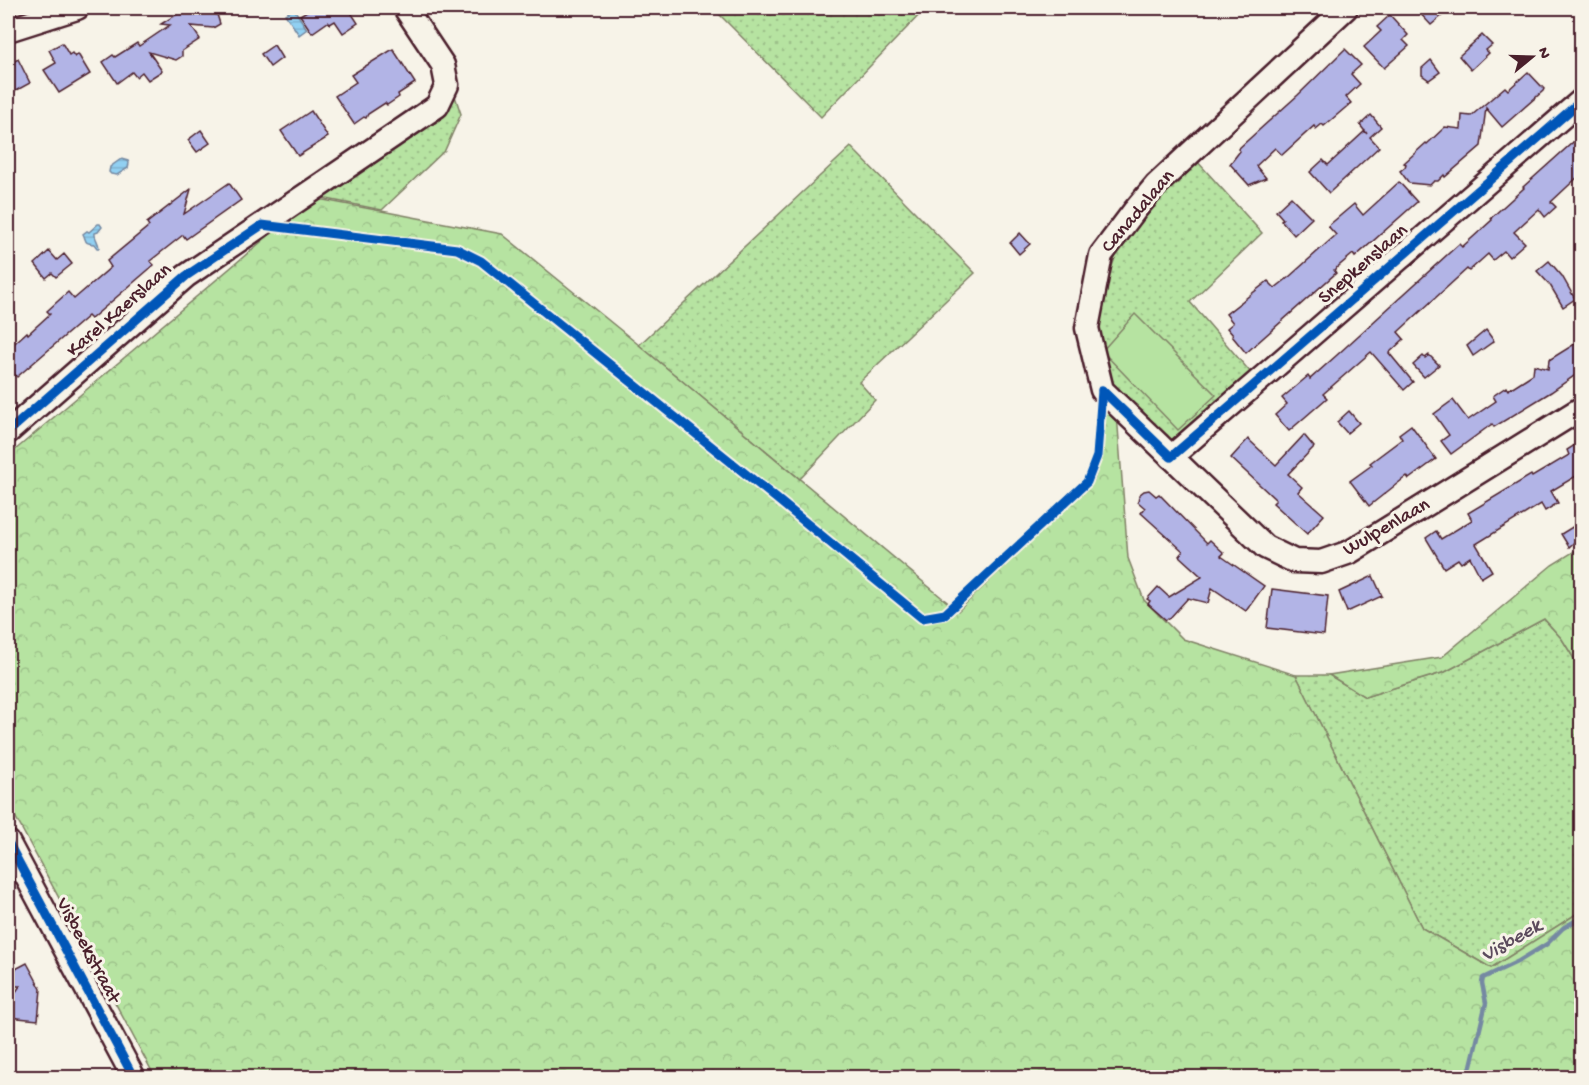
<svg xmlns="http://www.w3.org/2000/svg" width="1589" height="1085" font-family="'Gochi Hand',sans-serif">
<style>
.grass{fill:url(#grass-dots);stroke:#808166;stroke-width:1.5}
.forest{fill:url(#forest-crowns);stroke:#808166;stroke-width:1.5}
.pitch{fill:#b6e3a1;stroke:#808166;stroke-width:1.5}
.water{fill:url(#water-rules);stroke:#7589a2;stroke-width:1.5}
.lines{fill:none;stroke-linecap:round;stroke-linejoin:round}
.stream{stroke:#7589a2;stroke-width:4.5}
.building{fill:#b2b4e6;stroke:#4a1f2b;stroke-width:1.5}
.minor-casing{stroke:#4a1f2b;stroke-width:27}
.minor{stroke:#f7f3e8;stroke-width:22}
.cycleway-casing{stroke:#f7f3e8;stroke-width:13}
.cycleway{stroke:#0057b8;stroke-width:9}
.labels{text-anchor:middle;dominant-baseline:central;stroke-width:6;stroke-linejoin:round;paint-order:stroke}
.street-label{font-size:20px;fill:#4a1f2b;stroke:#f7f3e8}
.water-label{font-size:21px;font-style:italic;fill:#5c4b5d;stroke:#f7f3e8}
</style>
<defs>
<pattern id="grass-dots" width="8" height="8" patternUnits="userSpaceOnUse" patternTransform="scale(1.5)"><rect width="8" height="8" fill="#b6e3a1"/><path d="M2 2h.1M6 6h.1" fill="none" stroke="#9ec28b" stroke-width="1.8" stroke-linecap="round"/></pattern>
<pattern id="forest-crowns" width="20" height="18" patternUnits="userSpaceOnUse" patternTransform="scale(1.5)"><rect width="20" height="18" fill="#b6e3a1"/><path d="M2 6a3 3 0 1 1 6 0M12 15a3 3 0 1 1 6 0" fill="none" stroke="#9ec28b"/></pattern>
<pattern id="water-rules" width="6" height="5" patternUnits="userSpaceOnUse" patternTransform="scale(1.5)"><rect width="6" height="5" fill="#91d0f2"/><path d="M0 2.5h6" fill="none" stroke="#7fb2d0"/></pattern>
</defs>
<rect width="100%" height="100%" fill="#f7f3e8"/>
<filter id="ink" filterUnits="userSpaceOnUse"><feTurbulence type="fractalNoise" baseFrequency=".0167" numOctaves="2"/><feDisplacementMap in="SourceGraphic" scale="12" xChannelSelector="R" yChannelSelector="G"/><feConvolveMatrix kernelMatrix="1 2 1 2 8 2 1 2 1" color-interpolation-filters="sRGB"/></filter>
<g filter="url(#ink)">
<g class="grass">
<path d="M713,8h213l-105,109z"/>
<path d="M455,96l6,18 -16,36 -63,60 -60,-12 127,-92z"/>
<path d="M851,147l124,126 -116,109 16,18 -75,79 -161,-134z"/>
<path d="M1196,160l66,73 -72,69 62,72 -66,61 -16,6 -55,-52 -10,-18 -4,-24 -1,-32 8,-37 9,-26 14,-20z"/>
<path d="M1544,619l18,20 19,31v241l-90,57 -69,-40 -126,-253h33l36,22 80,-25z"/>
</g>
<g class="forest">
<path d="M313,198l189,36 137,111 319,266 136,-131c9,-22 7,-47 8,-72l4,-5 11,11 11,144 16,42 39,39 113,36 126,253 69,40 90,-57v166h-1426l-147,-274v-347z"/>
<path d="M1581,547v123l-19,-31 -18,-20 -99,53 -80,25 -36,-22 113,-18 110,-92z"/>
</g>
<path class="pitch" d="M1135,314l81,81 -38,35 -76,-79z"/>
<g class="water">
<path d="M294,9l13,20 -8,6 -14,-21z"/>
<path d="M121,159l7,2 1,2 -1,5 -11,7 -6,-1 -2,-2 1,-5z"/>
<path d="M98,224h2l2,3 -4,5 -3,1c-1,5 4,9 4,15h-2l-3,-4c-11,-1 -7,-3 -11,-10l4,-3 2,1z"/>
</g>
<g class="lines">
<path class="stream" d="M1466,1078l5,-12 15,-63 -4,-20 1,-5 36,-17 28,-17 16,-16 19,-11"/>
</g>
<g class="building">
<path d="M187,8h28l5,16 -7,4 -22,-2 9,13 -18,12v5l-6,4 -27,-8 13,19 -14,9 -6,-8 -6,5 -4,-5 -15,11 -14,-21 10,-7 2,2 22,-14 2,3 31,-21 -9,-1z"/>
<path d="M312,8h43l-5,3 8,12 -15,10 -8,-12 -5,3 -2,-2 -16,11 -12,-18z"/>
<path d="M1415,8h36l-20,17z"/>
<path d="M1390,15l18,20 -5,5 6,6 -25,22 -20,-21 17,-16 -4,-4z"/>
<path d="M1482,35l10,10 -6,5 3,3 -18,17 -12,-14z"/>
<path d="M62,43l7,12 3,-2 3,4 3,-3 12,20 -31,19 -15,-23 12,-7 -7,-13z"/>
<path d="M274,45l8,13 -12,9 -9,-13z"/>
<path d="M393,49l22,34 -17,11 1,3 -12,8 -2,-2 -17,11 -2,4 -2,-1 -10,7 -19,-28 21,-14 -5,-7z"/>
<path d="M1345,49l16,16 -10,9 9,10 -14,13 5,6 -27,23 -2,-2 -6,5 -2,-3 -32,29 -7,-7 -19,18 10,12 -17,7 -19,-21 10,-13 -2,-2 60,-54z"/>
<path d="M18,59l12,24 -22,12v-30z"/>
<path d="M1431,60l9,12 -11,8 -7,-5v-7z"/>
<path d="M1528,72l16,17 -1,2 -41,36 -16,-19 -5,38 -36,31 -1,-2 -6,6h-4l-4,4 -21,-2 -9,-12 5,-4 1,-3 -2,-1 22,-20 1,1 18,-17 16,2 1,-14 9,1 34,-29 3,3z"/>
<path d="M311,111l17,26 -30,19 -17,-25z"/>
<path d="M1371,115l10,12 -11,10 9,10 -50,46 -19,-21 13,-12 5,5 37,-34 2,3 -7,-9z"/>
<path d="M201,130l9,13 -13,9 -9,-12z"/>
<path d="M1581,135v39l-30,28 5,5 -11,10 -6,-8 -25,23 11,11 -16,14 -5,-6 -11,9 -5,-6 -19,17 -2,-2 -69,63 6,7 -15,14 24,29 -9,8 -33,-38 -48,42 4,4 -38,33 -14,-16 12,-11 -5,-6 26,-22 2,3 27,-24 122,-111 3,3 30,-27 -1,-2 33,-30 -1,-1z"/>
<path d="M1399,182l18,20 -62,55 -2,-3 -19,16 2,3 -90,80 -14,-17 1,-1 -6,-7 6,-5 -7,-9 42,-33 7,7 14,-11 47,-42 -8,-9 26,-22 9,11z"/>
<path d="M229,183l12,17 -55,39 -3,-4 -33,26 4,4 -63,54 -3,-3 -71,61 -9,-10v-18l19,-17 1,2 22,-20 -3,-3 21,-19 6,7 37,-32 -4,-6 42,-35 -2,-3 44,-34 -7,25z"/>
<path d="M1291,197l21,21 -18,17 -13,-15 2,-1 -7,-8z"/>
<path d="M1020,233l10,11 -11,10 -9,-11z"/>
<path d="M49,251l8,9 7,-6 8,10 -16,13 -4,-4 -6,5 -11,-14z"/>
<path d="M1549,261l13,15 13,23 -12,8 -13,-22 -13,-14z"/>
<path d="M1486,330l8,11 -21,15 -6,-10z"/>
<path d="M1581,340v31l-30,21 -57,35 -2,-3 -41,30 -10,-13 8,-6 -15,-21 19,-14 15,20 28,-19 -3,-5 13,-9 2,3 25,-16 1,-9 14,4 1,-9z"/>
<path d="M1429,355l10,10 -15,12 -11,-12 10,-9 2,2z"/>
<path d="M1349,411l10,12 -12,10 -10,-11z"/>
<path d="M1411,425l25,34 -27,20 -2,-3 -38,30 -19,-25 22,-16 -2,-2 32,-24 -3,-5z"/>
<path d="M1304,435l10,12 -26,27 14,13 -4,5 26,23 -17,19 -34,-31 3,-3 -45,-42 17,-19 28,26z"/>
<path d="M1581,441v34v-2l-30,18 7,12 -13,8 -4,-7 -65,40 16,27 -11,7 -11,-21 -9,6 -3,-4 -14,9 -18,-30 10,-7 5,8 31,-19 -4,-7 63,-38 1,2 37,-22 -2,-5z"/>
<path d="M1149,490l7,6 3,-2 48,49 3,-3 14,13 -3,3 43,30 -18,25 -34,-23 -4,15 -20,-5 -19,21 -1,-1 -2,2 -18,-16 2,-3 -3,-2 11,-12 11,10 33,-20 -23,-21 4,-5 -42,-38 4,-5 -7,-6 1,-7 5,-4z"/>
<path d="M1574,526l7,10 -12,11 -8,-13z"/>
<path d="M1373,576l9,20 -35,16 -8,-20z"/>
<path d="M1272,589l56,7 -4,39 -57,-7z"/>
<path d="M27,963l14,26 -3,31 -30,-3v-14l12,-17h-12v-13z"/>
</g>
<g class="lines">
<defs>
<g id="minor">
<path d="M1346,8l-190,177 -21,25 -34,45 -14,73 15,62 163,157 29,14 27,1 29,-10 232,-144"/>
<path d="M8,30l69,-22"/>
<path d="M8,432l178,-156 251,-170 10,-21 -4,-20 -38,-57"/>
<path d="M1171,457l411,-357"/>
<path d="M8,842l126,236"/>
</g>
</defs>
<use href="#minor" class="minor-casing"/>
<use href="#minor" class="minor"/>
<defs>
<g id="cycleway">
<path d="M1102,390l69,67 411,-357"/>
<path d="M8,432l178,-156 76,-51 195,24 24,12 296,238 145,119 23,-4 142,-132 10,-26 5,-66"/>
<path d="M8,842l126,236"/>
</g>
</defs>
<use href="#cycleway" class="cycleway-casing"/>
<use href="#cycleway" class="cycleway"/>
</g>
</g>
<g class="labels">
<g class="street-label">
<text transform="translate(1139 212) rotate(-50)">Canadalaan</text>
<text transform="translate(1364 265) rotate(-41)">Snepkenslaan</text>
<text transform="translate(120 311) rotate(-41)">Karel Kaerslaan</text>
<text transform="translate(1387 528) rotate(-30)">Wulpenlaan</text>
<text transform="translate(87 951) rotate(62)">Visbeekstraat</text>
</g>
<g class="water-label">
<text transform="translate(1512 942) rotate(-30)">Visbeek</text>
</g>
</g>
<rect width="1589" height="1085" fill="none" stroke="#f7f3e8" stroke-width="30"/>
<rect x="15" y="15" width="1559" height="1055" fill="none" stroke="#4a1f2b" stroke-width="2" filter="url(#ink)"/>
<g transform="translate(1532 57) rotate(71)" stroke="#f7f3e8" stroke-width="4.5" paint-order="stroke">
<path d="M0-4.5L10 22L0 15L-10 22Z" fill="#4a1f2b"/>
<text y="-9" font-size="16" font-weight="bold" text-anchor="middle" fill="#4a1f2b">N</text>
</g>
</svg>
